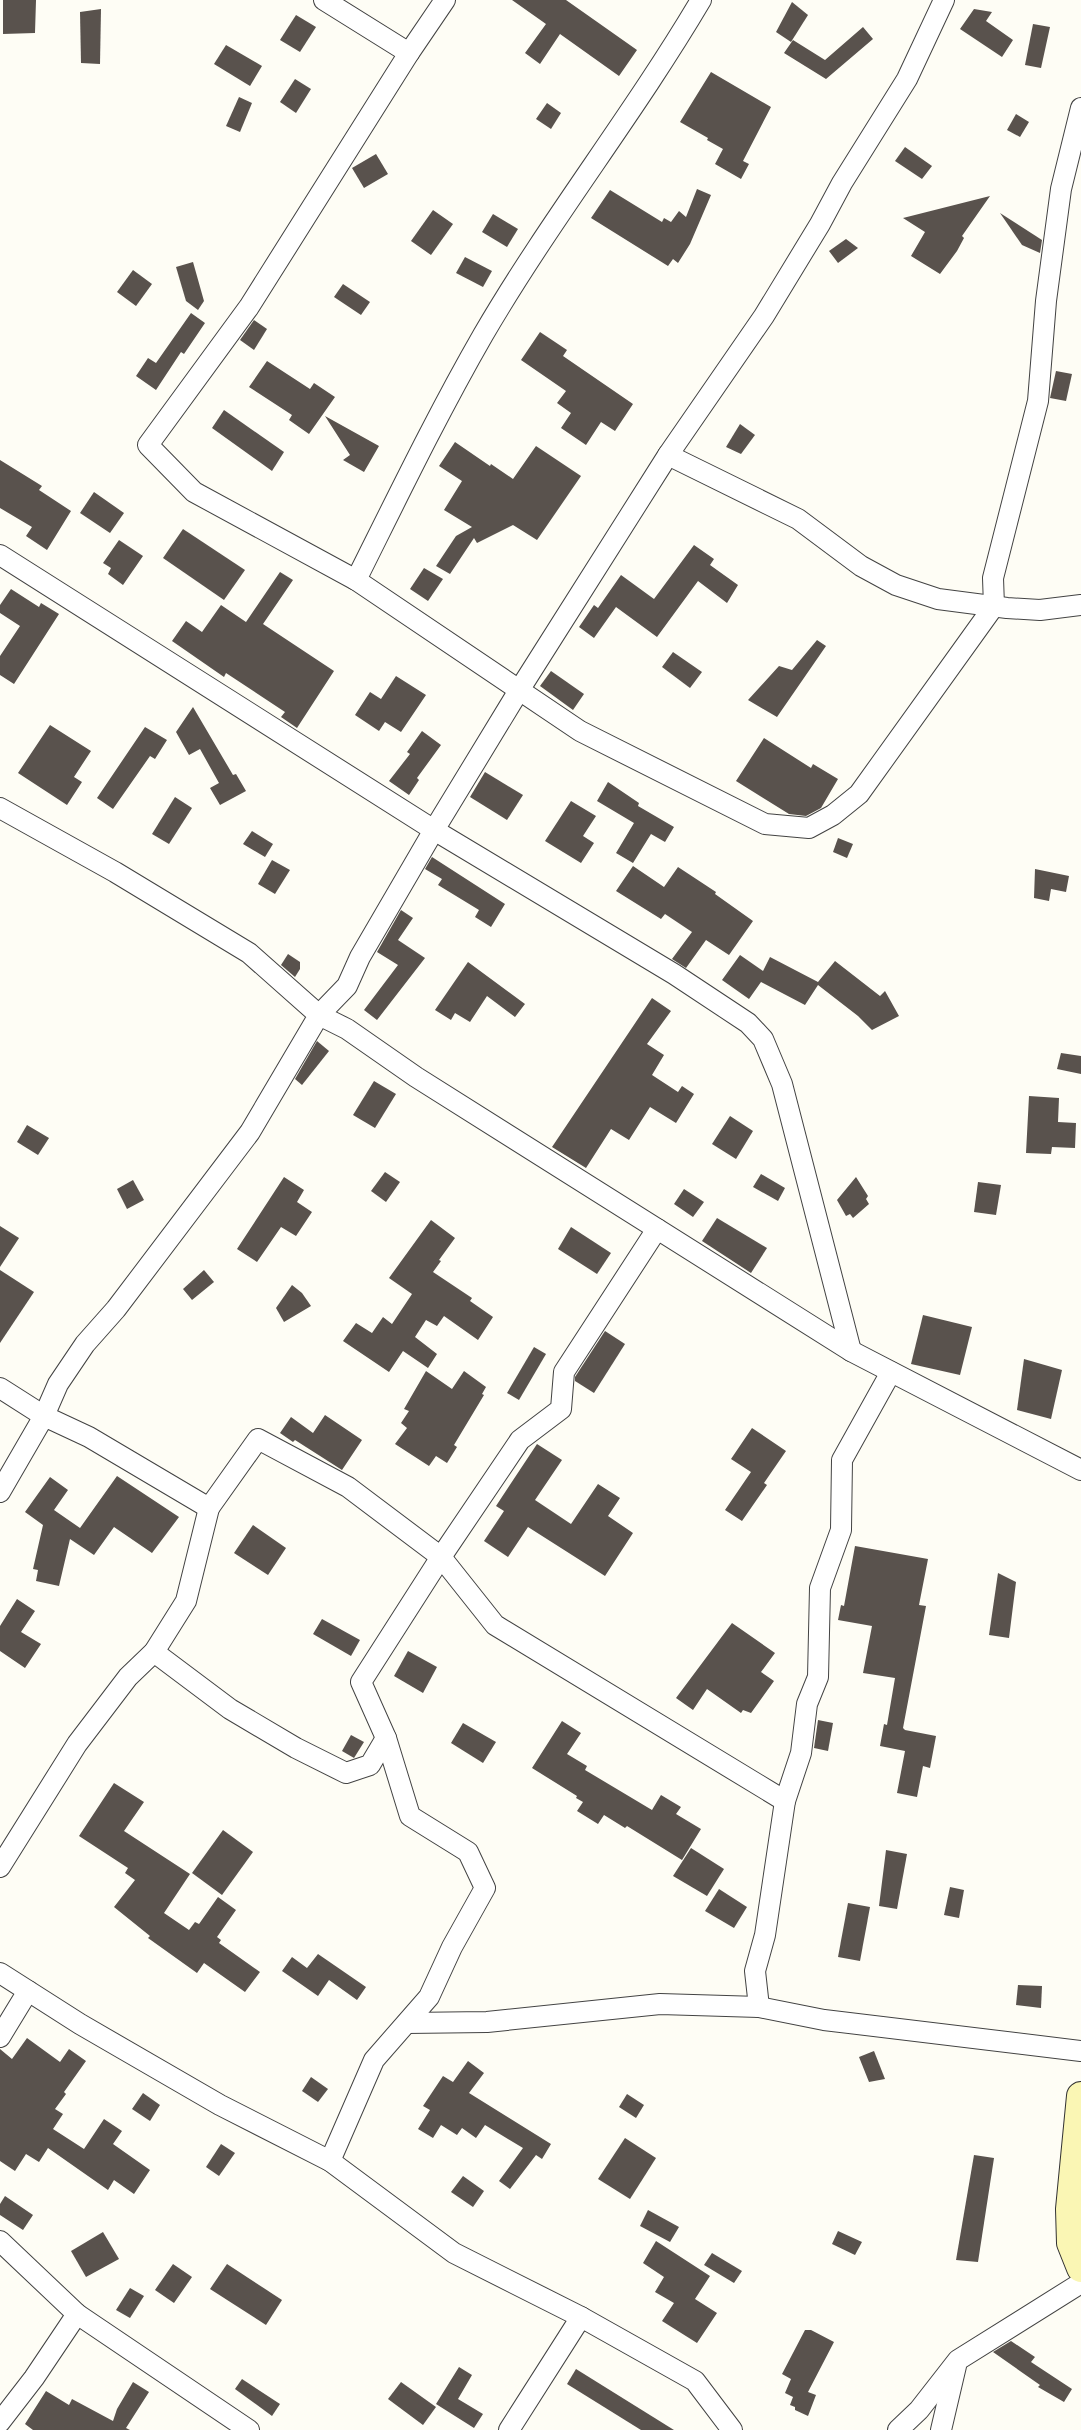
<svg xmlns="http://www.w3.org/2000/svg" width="1081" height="2430" font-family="Bitter,serif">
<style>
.building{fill:#59524d}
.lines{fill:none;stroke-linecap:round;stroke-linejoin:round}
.street-casing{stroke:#434343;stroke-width:22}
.secondary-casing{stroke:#323232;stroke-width:30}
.street{stroke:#fff;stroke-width:20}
.secondary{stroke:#faf6b4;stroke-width:28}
</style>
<rect width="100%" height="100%" fill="#fefdf5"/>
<g class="building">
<path d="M3,0h33l-1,33 -32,1z"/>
<path d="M512,0h54l71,50 -18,26 -59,-42 -20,30 -15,-11 21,-29z"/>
<path d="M792,2l16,13 -17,27 -15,-10z"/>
<path d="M101,9l-1,55 -19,-1 -1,-51z"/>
<path d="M974,9l18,3 -6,9 27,19 -11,17 -42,-28z"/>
<path d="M296,15l20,12 -16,25 -20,-12z"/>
<path d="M1033,24l17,3 -9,41 -16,-3z"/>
<path d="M863,27l10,12 -47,40 -42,-26 9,-13 32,20z"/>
<path d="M226,45l36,21 -12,20 -36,-22z"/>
<path d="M711,72l60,35 -28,54 6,3 -8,15 -26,-15 8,-15 -16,-9 1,-2 -28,-16z"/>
<path d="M295,79l16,10 -15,24 -16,-11z"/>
<path d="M239,97l13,6 -12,29 -14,-6z"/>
<path d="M547,103l14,10 -10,16 -15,-10z"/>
<path d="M1016,114l13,8 -9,15 -13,-7z"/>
<path d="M905,147l27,19 -10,13 -27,-18z"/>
<path d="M376,154l12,20 -24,14 -12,-20z"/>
<path d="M697,189l14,6 -21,49 -12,19 -5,-4 -5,7 -77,-48 19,-28 52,32 2,-4 7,4 8,-11 7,6z"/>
<path d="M990,196l-28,40 2,2 -7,13 -17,23 -29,-18 14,-24 -22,-14z"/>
<path d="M433,210l20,14 -22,31 -20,-14z"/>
<path d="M1000,213l42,27 -2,13 -18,-8z"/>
<path d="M493,214l25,15 -11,18 -25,-15z"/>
<path d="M846,239l12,9 -20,15 -9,-12z"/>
<path d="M465,257l27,14 -9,16 -27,-14z"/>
<path d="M193,262l11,39 -6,9 -12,-9 -10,-34z"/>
<path d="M133,270l19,14 -16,22 -19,-14z"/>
<path d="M343,284l27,18 -9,13 -27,-18z"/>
<path d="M191,313l14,10 -21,31 -3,-2 -25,38 -20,-14 12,-18 8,5z"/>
<path d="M254,320l13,9 -13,21 -14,-10z"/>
<path d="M540,332l27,18 -4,6 70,48 -18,27 -14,-9 -15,23 -25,-17 10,-15 -14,-10 9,-12 -45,-31z"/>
<path d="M267,361l43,28 4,-6 21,14 -26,37 -20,-14 3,-5 -43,-28z"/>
<path d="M1056,371l16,3 -6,27 -16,-3z"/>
<path d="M224,410l60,42 -12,19 -60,-43z"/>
<path d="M325,416l54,30 -15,26 -21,-12 7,-5z"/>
<path d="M740,424l15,11 -14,19 -15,-7z"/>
<path d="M455,442l35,24 1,-2 22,15 23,-33 45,30 -44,64 -24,-15 -36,18 -3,-5 -24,36 -14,-8 20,-30 16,-9 -28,-17 18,-29 -23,-15z"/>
<path d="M0,460l42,26 -3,4 32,21 -24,39 -21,-14 6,-9 -32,-19z"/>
<path d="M94,492l30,21 -14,20 -30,-20z"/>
<path d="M183,529l62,41 -21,30 -61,-42z"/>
<path d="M119,540l24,16 -20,29 -15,-11 3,-6 -8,-5z"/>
<path d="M694,545l20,14 -4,6 28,20 -11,18 -29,-22 -41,56 -41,-30 -22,31 -15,-11 15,-22 4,3 23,-33 33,24z"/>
<path d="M424,568l19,11 -15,22 -18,-12z"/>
<path d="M280,572l13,8 -30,44 71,47 -37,57 -16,-11 4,-5 -59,-39 -2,4 -52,-36 14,-20 16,11 19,-27 25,17z"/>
<path d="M11,589l28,18 2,-4 18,11 -45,70 -14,-9v-19l20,-30 -20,-13v-8z"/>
<path d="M817,640l9,6 -49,71 -29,-17 31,-34 13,4z"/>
<path d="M673,652l29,20 -12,16 -28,-21z"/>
<path d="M551,671l33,23 -11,16 -33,-24z"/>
<path d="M396,676l30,19 -25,37 -16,-10 -6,9 -24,-16 15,-23 11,7z"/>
<path d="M193,707l40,68 3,-1 10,17 -26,14 -10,-17 9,-5 -19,-34 -11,6 -13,-23z"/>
<path d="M50,725l41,26 -17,26 8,5 -15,23 -49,-32z"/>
<path d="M145,727l22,13 -12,19 -5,-3 -37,53 -16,-11z"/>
<path d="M422,731l19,14 -24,33 2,2 -10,15 -20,-14 21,-27 -3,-2z"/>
<path d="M764,738l47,30 2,-4 25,15 -17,29 -15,8 -17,-2 -53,-33z"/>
<path d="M485,772l38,23 -16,25 -37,-23z"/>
<path d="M608,782l31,21 -1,3 36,21 -9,15 -14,-8 -18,29 -17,-10 18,-30 -37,-22z"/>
<path d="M175,797l17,11 -23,36 -17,-10z"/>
<path d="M571,801l25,15 -13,20 11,7 -13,20 -36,-22z"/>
<path d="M252,831l21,13 -8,13 -22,-13z"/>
<path d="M838,838l15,6 -6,14 -14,-6z"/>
<path d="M432,857l73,47 -14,23 -16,-10 4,-7 -41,-25 4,-6 -17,-10z"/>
<path d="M272,860l18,10 -15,24 -17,-10z"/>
<path d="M633,866l31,21 14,-20 38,25 -1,2 38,27 -24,34 -23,-15 -20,28 -14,-9 20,-27 -27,-18 -4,5 -45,-28z"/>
<path d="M1035,869l34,7 -3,16 -15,-3 -2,12 -15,-3z"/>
<path d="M401,910l12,8 -15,22 27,18 -48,62 -13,-10 34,-45 -21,-13z"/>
<path d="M288,954l12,8v7l-5,8 -14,-12z"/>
<path d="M740,955l23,16 7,-14 48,25 17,-21 45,35 5,-5 14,25 -27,14 -14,-14 -40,-31 -13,20 -44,-23 -12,17 -27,-19z"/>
<path d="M468,962l57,42 -10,13 -28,-21 -17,26 -15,-9 -4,7 -16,-10z"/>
<path d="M652,998l19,13 -24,33 17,11 -12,20 26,17 4,-6 12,8 -18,29 -26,-16 -21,33 -18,-11 -25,39 -34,-21z"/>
<path d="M317,1041l12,10 -27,34 -7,-6z"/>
<path d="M1061,1053l20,3v18l-24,-5z"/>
<path d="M374,1081l22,13 -21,34 -22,-13z"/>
<path d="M1029,1096l30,2 -1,24 18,1 -1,25 -23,-1 -1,7 -25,-1z"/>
<path d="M730,1116l23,15 -17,28 -24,-15z"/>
<path d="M27,1125l22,13 -11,17 -21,-13z"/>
<path d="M385,1172l15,10 -14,20 -15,-11z"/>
<path d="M761,1174l24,14 -7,13 -25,-14z"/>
<path d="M284,1177l20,13 -7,12 15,10 -16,24 -15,-9 -24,35 -20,-13z"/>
<path d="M856,1177l12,19 -2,3 3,5 -16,14 -3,-4 -4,2 -9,-16z"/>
<path d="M133,1180l11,20 -17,9 -10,-20z"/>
<path d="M978,1182l23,3 -5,30 -22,-3z"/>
<path d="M684,1189l20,13 -11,15 -19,-13z"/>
<path d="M717,1218l50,30 -16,25 -49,-32z"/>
<path d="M431,1220l24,18 -16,22 2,1 -8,11 39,26 -2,3 23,16 -15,23 -34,-24 -7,10 -11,-6 -11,17 22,17 -9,14 -25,-17 -14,21 -46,-31 13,-18 16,10 11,-16 9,7 20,-30 -23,-16z"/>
<path d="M0,1226l19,12 -19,29z"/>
<path d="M571,1227l40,26 -14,21 -39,-25z"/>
<path d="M0,1270l34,22 -34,51z"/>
<path d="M204,1270l10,12 -22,18 -9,-11z"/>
<path d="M292,1285l10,8 9,13 -27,16 -8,-14z"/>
<path d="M923,1315l49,12 -12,48 -49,-11z"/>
<path d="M605,1331l20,13 -31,49 -19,-12v-4z"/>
<path d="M534,1347l12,7 -27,46 -12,-7z"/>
<path d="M1024,1359l38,11 -11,49 -34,-9z"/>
<path d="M426,1371l26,18 12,-18 22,16 -4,7 2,1 -30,50 3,2 -10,16 -11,-7 -7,10 -34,-22 12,-16 -6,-5 8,-12 -5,-2z"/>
<path d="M325,1415l37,25 -20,30 -47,-30 -2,2 -13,-9 11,-16 22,16z"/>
<path d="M752,1428l34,23 -22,32 3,2 -25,36 -17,-11 26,-38 -20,-13z"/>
<path d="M537,1444l25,16 -27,40 36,24 27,-40 22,14 -12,18 25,17 -28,43 -77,-49 -20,30 -24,-16 20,-30 -8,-5z"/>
<path d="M117,1476l62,41 -27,36 -38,-26 -20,28 -24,-16 -11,47 -23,-5 2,-11 -5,-1 10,-44 -18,-13 25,-35 18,13 -14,20 26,18z"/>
<path d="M253,1525l33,23 -18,27 -34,-22z"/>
<path d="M855,1546l73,13 -9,46 7,1 -23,122 2,2 31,6 -6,32 -7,-2 -6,31 -20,-4 8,-42 -25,-5 4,-22 3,1 8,-47 -32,-5 9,-47 -34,-6 3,-15 3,1z"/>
<path d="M998,1573l18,9 -7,56 -20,-3z"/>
<path d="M17,1599l18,12 -14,21 20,12 -16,24 -25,-17v-25z"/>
<path d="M322,1619l38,21 -9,16 -38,-22z"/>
<path d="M732,1623l43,30 -14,19 13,9 -23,32 -8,-3 -2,3 -34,-24 -14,21 -17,-12z"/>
<path d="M408,1651l29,16 -14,26 -29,-17z"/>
<path d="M818,1720l15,3 -5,28 -14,-3z"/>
<path d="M562,1721l19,12 -14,21 20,12 -2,4 67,40 9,-15 20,12 -5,7 25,15 -19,31 -55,-34 -2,2 -21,-13 -6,9 -21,-13 6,-9 -7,-4 1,-2 -45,-28z"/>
<path d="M463,1723l33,19 -13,21 -32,-20z"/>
<path d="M351,1735l13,7 -10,16 -12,-7z"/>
<path d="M114,1783l30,19 -20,29 66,43 -26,39 25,17 6,-8 4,2 19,-27 18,13 -19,27 4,3 -2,3 41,29 -15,20 -41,-29 -7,10 -49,-35 2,-2 -36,-29 21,-27 -10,-7 3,-5 -49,-32z"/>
<path d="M223,1830l30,22 -31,43 -30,-22z"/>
<path d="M691,1848l33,21 -17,27 -34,-20z"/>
<path d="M886,1850l21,4 -10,55 -18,-3z"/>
<path d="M950,1887l14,3 -5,28 -15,-3z"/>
<path d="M719,1889l28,18 -13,21 -29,-17z"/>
<path d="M848,1903l22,4 -10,54 -22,-4z"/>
<path d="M318,1954l48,33 -9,13 -28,-20 -11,16 -36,-25 10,-14 15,11z"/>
<path d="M1018,1985l24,1 -1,22 -25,-3z"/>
<path d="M27,2038l33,24 9,-13 17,12 -22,31 2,2 -11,15 8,5 -10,15 31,20 20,-30 18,12 -9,13 37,26 -16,24 -20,-14 -6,10 -60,-42 -9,14 -13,-8 -11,17 -15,-10v-112l12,10z"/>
<path d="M874,2051l11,28 -16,3 -10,-25z"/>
<path d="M468,2061l16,12 -15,20 82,51 -9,15 -6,-4 -26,34 -11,-8 24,-33 -38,-23 -9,13 -14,-10 -5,7 -16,-10 -8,13 -15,-9 12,-19 -7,-4 20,-30 10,6z"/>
<path d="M311,2077l17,12 -10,13 -16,-11z"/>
<path d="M143,2093l17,12 -10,16 -18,-12z"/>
<path d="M627,2094l17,11 -8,13 -17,-11z"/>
<path d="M625,2138l31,20 -26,41 -32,-20z"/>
<path d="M221,2144l14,9 -16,23 -13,-9z"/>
<path d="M974,2155l20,3 -16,104 -22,-2z"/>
<path d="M463,2176l21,15 -11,16 -22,-15z"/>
<path d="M5,2196l28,19 -10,15 -23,-15v-11z"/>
<path d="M648,2210l31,17 -9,15 -30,-16z"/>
<path d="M838,2231l24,11 -7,13 -23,-11z"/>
<path d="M103,2232l16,27 -33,18 -15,-26z"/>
<path d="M656,2241l54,35 -15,23 22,14 -20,30 -35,-22 12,-18 -19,-11 9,-15 -21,-14z"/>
<path d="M712,2253l30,18 -8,12 -30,-18z"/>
<path d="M173,2264l19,13 -18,26 -19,-13z"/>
<path d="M227,2264l55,36 -16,25 -56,-36z"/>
<path d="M130,2288l14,8 -14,22 -14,-8z"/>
<path d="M805,2330h6l23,12 -26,50 8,3 -8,21 -13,-6v-3l-5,-2 3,-8 -8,-4 6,-14 -9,-5z"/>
<path d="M1011,2341l24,16 -4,5 41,27 -8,13 -26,-15 2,-2 -47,-33z"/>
<path d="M459,2367l13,8 -14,24 25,15 -9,14 -38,-24z"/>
<path d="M576,2369l98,61h-33l-74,-46z"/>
<path d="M242,2379l38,25 -8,12 -37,-27z"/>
<path d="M133,2382l16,10 -23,36 4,2h-97l-8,-6 21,-33 23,14 3,-6 41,22 4,-12z"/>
<path d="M401,2382l35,25 -13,18 -35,-26z"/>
</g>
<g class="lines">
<defs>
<g id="street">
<path d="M324,0l85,53"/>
<path d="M445,0l-36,53 -160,254 -101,138 46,47 162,88 224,151 185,93 44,4 24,-13 26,-21 135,-188 -1,-28 45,-177 8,-100 15,-112 20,-81"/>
<path d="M944,0l-37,79 -65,104 -22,41 -56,92 -96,139 -150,237 -84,138 -74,127 -13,29 -28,29 28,14 69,48 435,274 230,119"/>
<path d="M668,455l130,64 63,47 35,19 42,14 69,9 33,2 41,-5"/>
<path d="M0,555l434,275 240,144 74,49 15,16 19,45 69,267"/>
<path d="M356,580c41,-82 81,-165 127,-245 67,-115 150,-220 218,-335"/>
<path d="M0,808l115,64 134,81 70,62 -69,117 -134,177 -31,35 -27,40 -14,32 -44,76"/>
<path d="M0,1388l44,28 45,21 120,71 49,-69 90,48 93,70 79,-117 41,-31 3,-37 93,-143"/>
<path d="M154,1652l76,57 66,39 50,25 24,-8 16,-27 24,78 58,36 17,36 -33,59 -23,50 -55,63 -44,101"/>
<path d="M386,1738l-25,-56 80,-125 54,68 290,176"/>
<path d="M0,1867l77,-123 51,-67 26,-25 32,-51 23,-93"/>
<path d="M0,1973l80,51 140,81 110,56 124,92 127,64 114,64 37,49"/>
<path d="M759,2007l-4,-36 10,-36 20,-134 16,-48 6,-49 11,-27 2,-89 21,-58 1,-70 49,-88"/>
<path d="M407,2023l80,-1 173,-18 99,3 65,13 257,31"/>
<path d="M0,2037l28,-46"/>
<path d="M0,2241l77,73 172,116"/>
<path d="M0,2422l34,-44 43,-64"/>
<path d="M509,2430l72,-113"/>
<path d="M898,2430l21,-20 39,-50 123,-77"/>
<path d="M941,2430l15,-64"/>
</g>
<path id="secondary" d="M1081,2096l-11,113 1,34 10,25"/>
</defs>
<use href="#street" class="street-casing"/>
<use href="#secondary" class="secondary-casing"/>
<use href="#street" class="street"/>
<use href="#secondary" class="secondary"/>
</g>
</svg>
